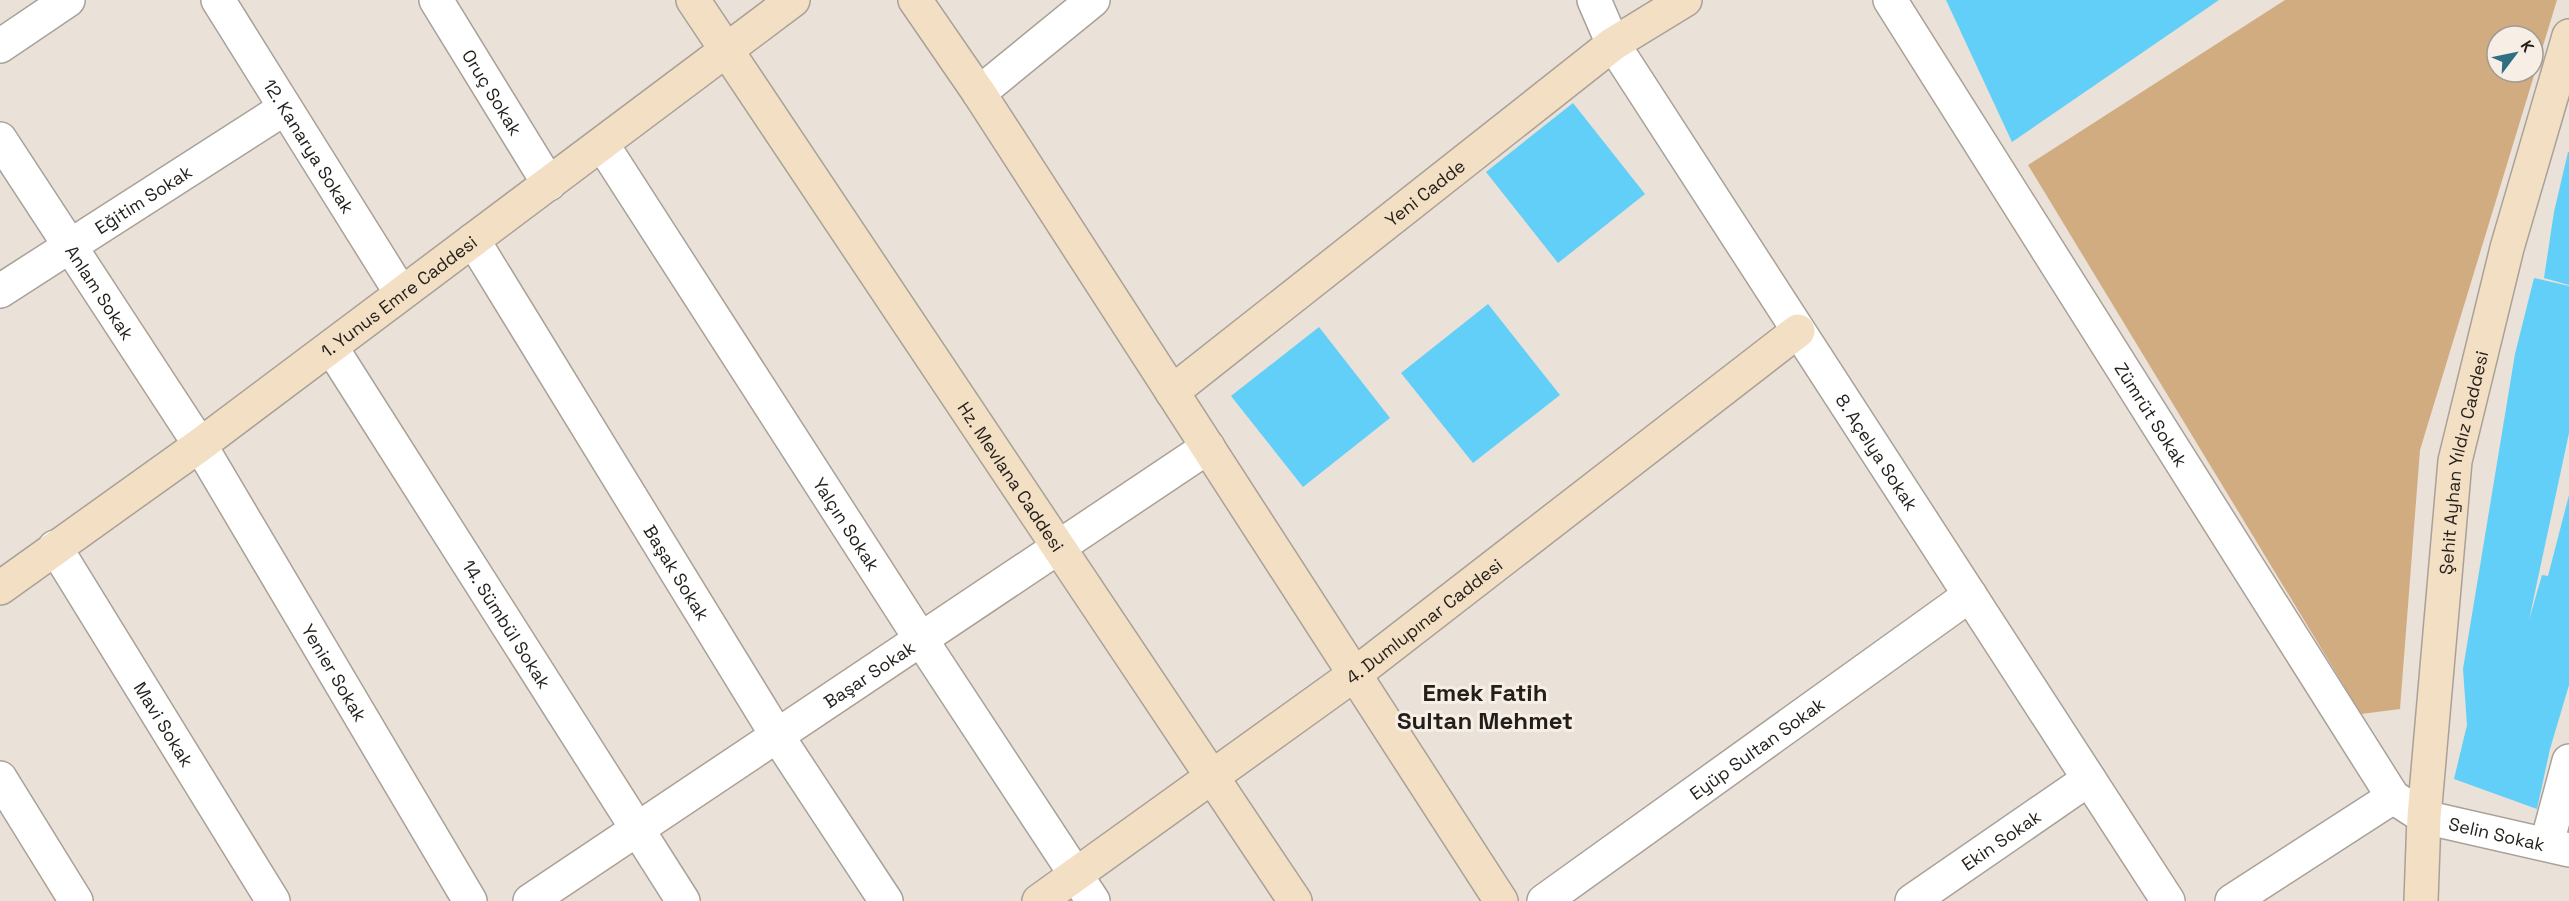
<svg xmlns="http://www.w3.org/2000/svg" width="2569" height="901" font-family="'Space Grotesk',sans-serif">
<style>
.green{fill:#d2ac81;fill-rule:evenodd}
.building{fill:#61cff7}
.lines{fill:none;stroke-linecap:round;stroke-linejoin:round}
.street-casing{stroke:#a9a198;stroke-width:36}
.secondary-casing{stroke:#a9a198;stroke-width:36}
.street{stroke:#fff;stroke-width:33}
.secondary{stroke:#f3dfc4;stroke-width:33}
.labels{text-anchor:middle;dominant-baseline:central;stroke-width:6;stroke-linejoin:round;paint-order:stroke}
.street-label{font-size:18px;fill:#221f1b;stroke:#f7eee5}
.district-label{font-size:24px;font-weight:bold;fill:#221f1b;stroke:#f7eee5}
</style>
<rect width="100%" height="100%" fill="#eae1d8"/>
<path class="green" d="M2285,0h272l-137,450 -20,259 -39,5 -333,-549zM2497,36h36v36h-36z"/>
<g class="building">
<path d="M1946,0h273l-207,142z"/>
<path d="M1573,103l72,91 -87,69 -72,-91z"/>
<path d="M2568,152h1v133l-25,-7 10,-66z"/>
<path d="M2534,278l35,8v147l-40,187 13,-45 6,1 21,-81v190l-19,64 -13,60 -83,-30 13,-54 -4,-56 52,-315z"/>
<path d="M1488,304l72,91 -87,68 -72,-90z"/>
<path d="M1319,327l71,91 -87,69 -72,-91z"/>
</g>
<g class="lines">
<defs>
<g id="street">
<path id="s1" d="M218,0l183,293"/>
<path id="s2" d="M436,0l113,184"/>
<path id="s3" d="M1594,0l19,44 555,857"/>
<path id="s4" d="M1890,0l503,797 31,20 145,33"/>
<path d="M0,46l68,-46"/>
<path d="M979,93l114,-93"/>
<path id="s5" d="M0,139l200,306 270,456"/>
<path id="s6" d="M602,144l320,497 171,260"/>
<path id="s7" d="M473,240l305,497 108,164"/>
<path id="s8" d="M0,291l285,-183"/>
<path id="s9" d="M331,347l352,554"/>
<path id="s10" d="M55,547l218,354"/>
<path d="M0,778l76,123"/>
<path d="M2547,843l22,-82"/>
<path id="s11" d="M530,901l678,-454"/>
<path id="s12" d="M1544,901l426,-306"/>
<path id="s13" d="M1912,901l177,-122"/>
<path d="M2232,901l161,-104"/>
</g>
<g id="secondary">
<path id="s14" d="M693,0l602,901"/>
<path d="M915,0l64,93 522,808"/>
<path id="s15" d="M1172,392l441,-348 72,-44"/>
<path id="s16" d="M0,588l200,-143 593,-445"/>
<path id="s17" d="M1039,901l316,-227 443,-343"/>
<path id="s18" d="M2421,901l3,-84 31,-356 52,-213 62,-212"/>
</g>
</defs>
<use href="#street" class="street-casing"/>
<use href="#secondary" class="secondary-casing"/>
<use href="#street" class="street"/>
<use href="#secondary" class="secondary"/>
</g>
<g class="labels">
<g class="street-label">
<text stroke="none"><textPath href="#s2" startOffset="108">Oruç Sokak</textPath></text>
<text stroke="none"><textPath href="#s1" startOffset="172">12. Kanarya Sokak</textPath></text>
<text stroke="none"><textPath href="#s15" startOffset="322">Yeni Cadde</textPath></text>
<text stroke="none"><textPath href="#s8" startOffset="170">Eğitim Sokak</textPath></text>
<text stroke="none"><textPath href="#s5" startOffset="183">Anlam Sokak</textPath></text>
<text stroke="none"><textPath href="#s16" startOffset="494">1. Yunus Emre Caddesi</textPath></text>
<text stroke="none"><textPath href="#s4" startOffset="490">Zümrüt Sokak</textPath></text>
<text stroke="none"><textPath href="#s3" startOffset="534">8. Açelya Sokak</textPath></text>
<text stroke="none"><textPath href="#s18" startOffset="441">Şehit Ayhan Yıldız Caddesi</textPath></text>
<text stroke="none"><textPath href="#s14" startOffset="573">Hz. Mevlana Caddesi</textPath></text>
<text stroke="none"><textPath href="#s6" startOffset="452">Yalçın Sokak</textPath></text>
<text stroke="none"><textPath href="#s7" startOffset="390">Başak Sokak</textPath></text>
<text stroke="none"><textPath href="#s17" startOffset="476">4. Dumlupınar Caddesi</textPath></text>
<text stroke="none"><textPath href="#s9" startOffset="328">14. Sümbül Sokak</textPath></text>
<text stroke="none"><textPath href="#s5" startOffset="630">Yenier Sokak</textPath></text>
<text stroke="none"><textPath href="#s11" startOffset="408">Başar Sokak</textPath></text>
<text stroke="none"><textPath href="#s10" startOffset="208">Mavi Sokak</textPath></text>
<text stroke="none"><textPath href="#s12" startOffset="262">Eyüp Sultan Sokak</textPath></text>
<text stroke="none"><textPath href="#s4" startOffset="1054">Selin Sokak</textPath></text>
<text stroke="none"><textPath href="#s13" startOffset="108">Ekin Sokak</textPath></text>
</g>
<g class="district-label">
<text x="1485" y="692">Emek Fatih<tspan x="1485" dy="28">Sultan Mehmet</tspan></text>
</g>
</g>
<g transform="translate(2515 54) rotate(58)"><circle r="28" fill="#f7eee5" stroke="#a29b94" stroke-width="1.5"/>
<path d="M0-4.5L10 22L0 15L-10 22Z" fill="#306e84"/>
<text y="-9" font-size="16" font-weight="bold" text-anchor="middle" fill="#221f1b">K</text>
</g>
</svg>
